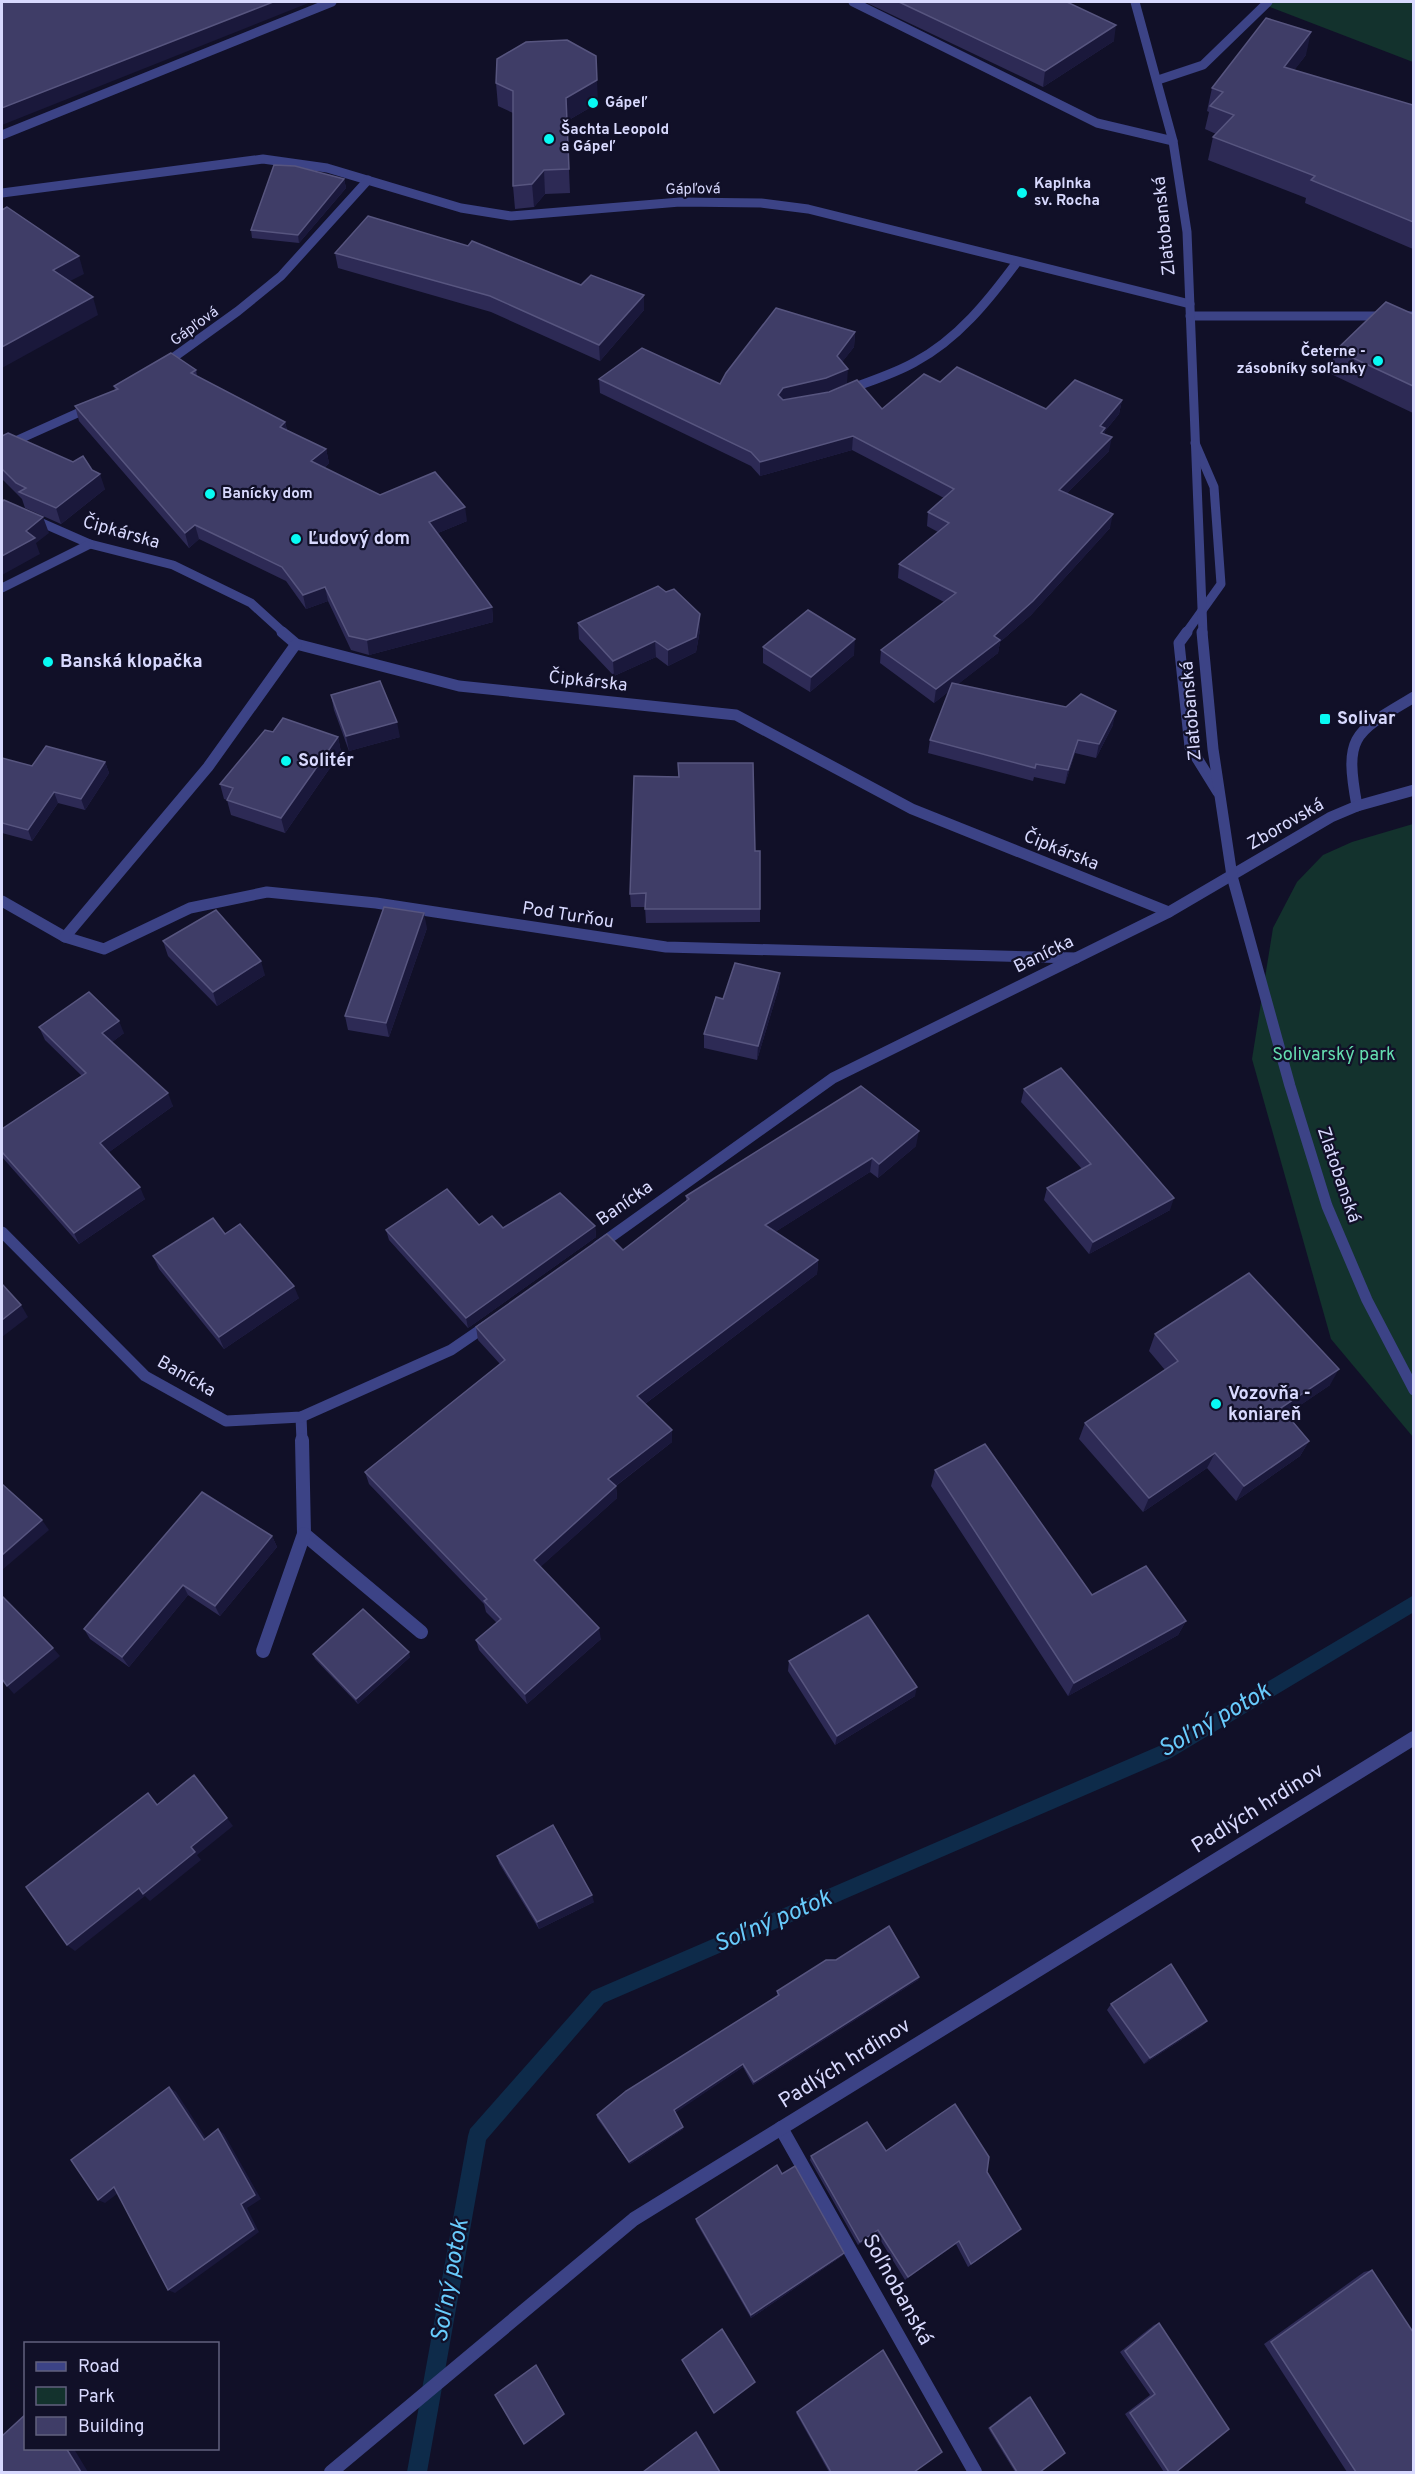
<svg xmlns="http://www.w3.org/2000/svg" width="1415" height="2474" font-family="Overpass,sans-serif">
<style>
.green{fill:#13322d}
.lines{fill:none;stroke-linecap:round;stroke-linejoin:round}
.stream{fill:#0e2b4a;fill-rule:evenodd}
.service-far2{stroke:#3c4386;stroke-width:9}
.service-far1{stroke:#3c4386;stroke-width:11}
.service{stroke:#3c4386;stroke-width:14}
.minor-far2{stroke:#3c4386;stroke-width:9}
.minor-far1{stroke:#3c4386;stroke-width:11}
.minor{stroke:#3c4386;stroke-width:14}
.tertiary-far1{stroke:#3c4386;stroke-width:9}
.tertiary{stroke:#3c4386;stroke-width:11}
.wall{fill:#2d2a55}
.shaded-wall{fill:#1a183b}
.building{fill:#3f3d67;stroke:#57557f;stroke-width:1.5}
.poi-dot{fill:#08faf3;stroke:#111028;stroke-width:2}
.labels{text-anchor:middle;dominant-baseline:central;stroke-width:4.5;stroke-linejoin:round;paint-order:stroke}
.far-poi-label{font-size:15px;font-weight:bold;fill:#d8d9fe;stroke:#111028;text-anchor:start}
.far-street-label{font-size:15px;fill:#d8d9fe;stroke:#111028}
.street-label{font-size:18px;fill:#d8d9fe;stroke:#111028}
.poi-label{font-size:18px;font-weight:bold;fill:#d8d9fe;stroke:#111028;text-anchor:start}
.park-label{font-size:18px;fill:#64deb0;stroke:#111028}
.near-street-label{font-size:21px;fill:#d8d9fe;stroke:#111028}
.near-water-label{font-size:24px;font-style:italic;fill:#68cbfc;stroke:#111028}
</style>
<rect width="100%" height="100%" fill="#111028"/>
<g class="green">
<path d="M1268,2h145v60l-148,-57z"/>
<path d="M1413,824v613l-82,-98 -79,-280 21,-131 24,-46 26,-27 29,-13z"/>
</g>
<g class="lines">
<path class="stream" d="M1414,1595v17l-243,146 -567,245 -118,137 -59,332h-20l61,-336 2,-7 122,-138 567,-245z"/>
<g class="service-far2">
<path d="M1190,316h224"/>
<path d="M847,390c23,-9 47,-16 68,-28 43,-23 74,-62 102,-100"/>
<path d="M1186,633l35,-49 -7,-97 -19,-44"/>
</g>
<g class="service-far1">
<path d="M1187,632l-8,11 11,104 28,45"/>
<path d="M1357,806c-13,-71 -4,-73 57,-109"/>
<path d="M301,1417l1,24"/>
</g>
<g class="service">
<path d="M302,1440l2,94 117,98"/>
<path d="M263,1651l41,-117"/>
</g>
<g class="minor-far2">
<path d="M853,2l244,121 76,18"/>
<path d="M1158,80l45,-15 65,-63"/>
<path d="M2,135l330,-133"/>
<path d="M2,193l261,-34 64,9 134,40 50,8 169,-14 81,1 47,6 382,95"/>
<path d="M163,365l75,-54 43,-35 87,-96"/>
<path d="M2,447l89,-40"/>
<path d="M33,519l57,25 83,21 78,38 33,30"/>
<path d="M2,588l88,-44"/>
</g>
<g class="minor-far1">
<path d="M282,632l14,12 163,42 277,29 176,94 257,103"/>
<path d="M2,901l63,36 39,12 86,-41 77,-16 109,11 290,44 410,11"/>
<path d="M65,937l143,-170 88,-123"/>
<path d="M2,1232l143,144 81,45 75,-4 150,-67 38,-26"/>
<path d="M598,1246l235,-168 336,-166 162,-95 26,-11 57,-16"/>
</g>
<g class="minor">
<path d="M781,2128l194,344"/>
<path d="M331,2472l303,-253 780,-481"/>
</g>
<path class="tertiary-far1" d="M1135,2l38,139 14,91 16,401"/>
<path class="tertiary" d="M1202,632l11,117 19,127 58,210 37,120 40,94 47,90"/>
</g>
<g class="wall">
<path d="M865,2h202l47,39 -71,46z"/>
<path d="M1306,55l-12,15 119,35v144l-108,-46 1,-5 -98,-38 5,-23 3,-3 -11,-5 4,-17 -2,-1 5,-23z"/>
<path d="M496,83l102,20 -31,18 3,72 -25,1 -11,13 -19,2 -2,-23v-73l-15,-7z"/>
<path d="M344,179l2,9 -47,55 -47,-5 -1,-8z"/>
<path d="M335,253l309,57 -44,51 -109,-49 -153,-44z"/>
<path d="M1413,314v99l-84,-40 7,-23z"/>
<path d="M855,332l-1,15 -12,15 5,21 -21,9 56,17 58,-27 106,27 76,-9 -3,14 -14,17 -1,3 5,17 -42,42 43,35 -79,87 -31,27 -2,11 -40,31 155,41 -17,33 -21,-5 -10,31 -31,-7 -1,4 -105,-28 2,-13 19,-49 -15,12 -54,-40 1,-13 63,-48 -46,-24 1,-14 39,-32 -11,-6 1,-14 16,-14 -92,-48 -92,26 -9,-10 -151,-73 -1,-14 121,5z"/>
<path d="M196,370l1,6 88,46 2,8 39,19 3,14 -5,5 56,27 87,26 -29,12 54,74 1,15 -124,33 -18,-5 -23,-49 -22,8 -20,-28 -87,-42 -10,9 -110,-127 -4,-15 40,-16 -1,-4z"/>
<path d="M2,436l103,53 -44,35 -36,-16 -3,-9 -20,-20z"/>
<path d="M700,614v16l-4,22 -28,14 -12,-9 -42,19 -35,-37 -1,-16z"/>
<path d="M763,647l91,8 -44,37 -47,-29z"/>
<path d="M331,695l69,42 -51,14 -15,-41z"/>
<path d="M273,732l65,5 3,15 -56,81 -54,-18 -4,-15 -3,-1 -4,-15z"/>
<path d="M2,758l30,8 73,-4 4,11 -24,37 -27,-7 -26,38 -30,-8z"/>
<path d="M755,851l5,58v13l-114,1 -1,-16h-14l-1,-13z"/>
<path d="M427,928l-38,109 -41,-7 -3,-14z"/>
<path d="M163,941l102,34 -48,31 -49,-50z"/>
<path d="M780,973l-1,14 -22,73 -53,-12v-14l19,-35z"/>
<path d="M39,1027l85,6 -12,9 61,64 -64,46 36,47 -66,45 -77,-87v-28l80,-53 -37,-36z"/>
<path d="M1024,1089l146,121 -81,44 -45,-54 3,-12 35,-19 -61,-67z"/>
<path d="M916,1146l-38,32 -8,-6 -95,60 43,28 -1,14 -172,130 27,38 -56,44 1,12 -77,69 61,72 -74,65 -48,-54 -3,-10 21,-17 -11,-11 -2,-8 -115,-120 -4,-12 135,-108 -22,-24 -2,-13 147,-77 63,-49v-5z"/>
<path d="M479,1225l24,3 92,-2 1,11 -128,91 -79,-88 -3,-10z"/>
<path d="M225,1234l74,64 -75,51 -65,-80 -6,-13z"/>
<path d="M1155,1334l175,51 -43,29 22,27 -9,15 -64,45 -29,-33 -64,44 -64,-73 6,-16 80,-53 -16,-19z"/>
<path d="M935,1470l157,125 94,26 -8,14 -110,61 -137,-210z"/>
<path d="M272,1536l5,11 -57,69 -32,-21 -59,72 -39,-28 -6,-10z"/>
<path d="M313,1654l97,3 -52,47 -43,-45z"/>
<path d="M789,1661l126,35 -80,49 -47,-74z"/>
<path d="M497,1856l97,46 -55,27 -40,-66z"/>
<path d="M919,1977l-1,3 -165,105 -10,-18 -68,45 8,15v2l-53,35 -33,-46v-3l181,-119 -1,-2v-3z"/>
<path d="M1111,2004l96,17 -6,6 -57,37 -37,-54z"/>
<path d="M886,2151l101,21 34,57 -53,38 -12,-23 -51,36 -29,-47 -18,12 -48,-85 1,-4z"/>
<path d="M696,2219l148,34 -2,3 -91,62 -55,-96z"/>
<path d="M1372,2270l41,202h-66l-83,-128 100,-72z"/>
<path d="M1159,2323l17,149h-12l-39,-58 25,-19 -30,-43 34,-27z"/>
<path d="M883,2350l31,122h-85l-33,-59z"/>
<path d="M1028,2397h2l10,75h-25l-27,-44z"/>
</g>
<g class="shaded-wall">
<path d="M273,2h38l-309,123v-17z"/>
<path d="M1116,25l-2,16 -71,46 2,-16z"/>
<path d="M1311,32l-5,23 -27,35 5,-23z"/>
<path d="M597,80l1,23 -31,18 3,72 -4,-95z"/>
<path d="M544,170l1,24 -11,13 -2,-23z"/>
<path d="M344,179l2,9 -47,55 -1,-8z"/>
<path d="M79,256l5,18 -26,13 -5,-17z"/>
<path d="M644,295v15l-44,51 -1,-16z"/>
<path d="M93,297l5,18 -96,53v-21z"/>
<path d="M855,332l-1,15 -18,23 1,-14z"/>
<path d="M848,369l-1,14 -22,10 -43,9 -4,-7 5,-7z"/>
<path d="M1122,400l-3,14 -14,17 -2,11 -3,-16z"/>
<path d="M285,422l3,15 -8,-10z"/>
<path d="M853,436l-1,14 -92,26v-14z"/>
<path d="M1112,437l-3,14 -52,52 2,-13z"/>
<path d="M326,449l3,14 -15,13 -3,-15z"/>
<path d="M100,474l5,15 -44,35 -5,-16z"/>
<path d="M465,507l2,14 -36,15 -2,-14z"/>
<path d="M1113,514l-3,14 -79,87 -31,27 -2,11 -64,50 2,-14 58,-53z"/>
<path d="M43,517l6,16 -13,10 4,11 -38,21v-19l24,-25z"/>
<path d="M195,525l4,14 -10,9 -4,-15z"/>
<path d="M325,587l3,14 -22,8 -3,-14z"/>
<path d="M492,607l1,15 -124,33 -2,-15z"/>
<path d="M700,614v16l-4,22 -28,14v-16z"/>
<path d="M855,639l-1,16 -44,37 1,-15z"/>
<path d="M655,641l1,16 -42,19 -1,-15z"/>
<path d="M1116,711l-3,14 -17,33 3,-14z"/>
<path d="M397,722l3,15 -51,14 -3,-15z"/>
<path d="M338,737l3,15 -56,81 -4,-15z"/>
<path d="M1078,740l-3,13 -10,31 3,-14z"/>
<path d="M105,762l4,11 -24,37 -4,-11z"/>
<path d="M54,792l4,11 -26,38 -4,-11z"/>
<path d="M424,913l3,15 -38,109 -3,-14z"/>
<path d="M261,961l4,14 -48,31 -4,-14z"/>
<path d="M780,973l-1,14 -22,73 1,-14z"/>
<path d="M119,1021l5,12 -17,13 -5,-13z"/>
<path d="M168,1093l5,13 -68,49 -5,-12z"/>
<path d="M919,1131l-3,15 -38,32 1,-14z"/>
<path d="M872,1158l-2,14 -106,67 1,-14z"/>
<path d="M140,1187l5,12 -66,45 -5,-11z"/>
<path d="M1174,1198l-4,12 -81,44 4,-12z"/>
<path d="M595,1226l1,11 -128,91 -2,-10z"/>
<path d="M818,1260l-1,14 -179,135 -1,-13z"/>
<path d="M294,1286l5,12 -75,51 -5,-12z"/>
<path d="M21,1305l7,12 -26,20v-17z"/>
<path d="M1339,1369l-9,16 -57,39 8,-16z"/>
<path d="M672,1430v12l-63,49 -1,-12z"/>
<path d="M1309,1441l-9,15 -64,45 8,-15z"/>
<path d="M1215,1453l-8,15 -64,44 6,-14z"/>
<path d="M616,1486l1,12 -81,73 -2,-11z"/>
<path d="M42,1520l7,10 -47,40v-15z"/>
<path d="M272,1536l5,11 -57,69 -5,-10z"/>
<path d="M183,1585l5,10 -59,72 -7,-10z"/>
<path d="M1186,1621l-8,14 -110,61 6,-13z"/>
<path d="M599,1628l2,11 -74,65 -2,-10z"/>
<path d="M53,1648l7,8 -46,38 -7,-8z"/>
<path d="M409,1652l1,5 -52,47 -2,-5z"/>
<path d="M917,1687l-2,9 -80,49 2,-9z"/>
<path d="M227,1818l6,8 -36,29 4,5 -51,41 -5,-5 -70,55 -8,-6z"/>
<path d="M592,1895l2,7 -55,27 -2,-7z"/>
<path d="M919,1977l-1,3 -165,105 1,-3z"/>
<path d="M1207,2021l-6,6 -57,37 6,-6z"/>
<path d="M743,2064v3l-68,46 -1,-3z"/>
<path d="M169,2087l7,5 34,52 -6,-4z"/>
<path d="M683,2127v2l-53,35 -1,-2z"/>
<path d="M218,2129l6,5 37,65 -14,9 12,24 -84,61 -7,-3 73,-86z"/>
<path d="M114,2187l7,4 -16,12 -7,-3z"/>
<path d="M878,2230l-2,3 -18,12 2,-3z"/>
<path d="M959,2241l-3,3 -51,36 3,-3z"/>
<path d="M844,2253l-2,3 -91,62v-3z"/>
<path d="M536,2365l29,49 -39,30h-2z"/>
<path d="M66,2448h8v1l14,23h-7z"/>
</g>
<g class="building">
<path d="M2,2h271l-271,106z"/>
<path d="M899,2h168l49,23 -71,46z"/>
<path d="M1266,18l45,14 -27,35 129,38v117l-102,-42 4,-4 -102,-39 21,-22 -24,-9 13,-14 -11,-4z"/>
<path d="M567,40l29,16 1,24 -31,18 3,71 -25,1 -12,14 -19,2v-95l-17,-8 1,-24 29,-17z"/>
<path d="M274,165l21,1 49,13 -46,56 -47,-5z"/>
<path d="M7,207l72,49 -26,14 40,27 -91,50v-137z"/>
<path d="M368,216l100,30 4,-5 109,44 10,-10 53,20 -45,50 -109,-49 -155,-43z"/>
<path d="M1386,302l27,12v72l-77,-36z"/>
<path d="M776,308l79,24 -18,24 11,13 -22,9 -43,10 -5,7 5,5 46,-8 28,-12 25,29 42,-35 16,8 17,-15 89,42 29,-29 47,20 -22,26 5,2 -4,5 11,4 -53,53 54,24 -80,87 -39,35 6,4 -64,49 -55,-39 75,-57 -57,-29 50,-41 -21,-11 26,-23 -101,-53 -93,26 -9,-10 -152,-73 43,-31 78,36 6,-11z"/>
<path d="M171,353l25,17 -5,3 94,49 -5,5 46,22 -15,12 69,34 55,-23 30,35 -36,15 63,85 -125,33 -18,-4 -24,-49 -22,8 -21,-28 -87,-42 -10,8 -110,-127 43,-17 -4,-3z"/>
<path d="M8,433l65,29 10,-6 9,14 8,4 -44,34 -37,-16 7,-4 -10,-5 -14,-14v-33z"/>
<path d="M4,500l39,17 -17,14 9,7 -33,18v-54z"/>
<path d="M658,586l8,6 8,-3 26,25 -4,23 -28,13 -13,-9 -42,20 -35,-38z"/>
<path d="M808,610l47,29 -44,38 -48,-30z"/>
<path d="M380,681l17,41 -51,14 -15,-41z"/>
<path d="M952,683l114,24 15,-13 35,17 -17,33 -21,-4 -10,30 -32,-6 -1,4 -105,-28z"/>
<path d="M283,718l55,19 -57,81 -54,-18 6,-12 -13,-4 45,-54 8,2z"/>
<path d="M46,746l59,16 -24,37 -27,-7 -26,38 -26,-7v-65l30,8z"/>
<path d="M678,763h75l2,88h5v58h-115l1,-16 -16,1 4,-118 45,1z"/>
<path d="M384,907l40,6 -38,110 -41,-7z"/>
<path d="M216,910l45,51 -48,31 -50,-51z"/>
<path d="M735,963l45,10 -22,73 -54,-12 12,-37 7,2z"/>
<path d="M89,992l30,29 -17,12 66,60 -68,50 40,44 -66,46 -72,-81v-23l84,-56 -47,-46z"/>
<path d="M1061,1068l113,130 -81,44 -46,-54 44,-24 -67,-75z"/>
<path d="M861,1086l58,45 -40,33 -7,-6 -107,67 53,35 -181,136 35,34 -64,49 8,7 -82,74 65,68 -74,66 -49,-54 25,-21 -17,-18 3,-2 -122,-127 140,-112 -29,-33 131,-93 16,16 66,-51 -3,-3z"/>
<path d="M447,1189l32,36 13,-9 11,12 57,-35 35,33 -129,92 -80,-88z"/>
<path d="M213,1218l12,16 15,-10 54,62 -75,51 -66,-81z"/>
<path d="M1249,1273l90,96 -58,39 28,33 -65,45 -29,-33 -66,45 -64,-75 93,-62 -23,-27z"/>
<path d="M2,1284l19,21 -19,15z"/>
<path d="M985,1444l107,151 54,-29 40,55 -112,62 -139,-213z"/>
<path d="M2,1484l40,36 -40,35z"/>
<path d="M202,1492l70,44 -57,70 -32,-21 -61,72 -38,-28z"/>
<path d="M2,1596l51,52 -46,38 -5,-7z"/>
<path d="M363,1609l46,43 -53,47 -43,-45z"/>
<path d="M868,1615l49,72 -80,49 -48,-75z"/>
<path d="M194,1775l33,43 -36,29 4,5 -52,42 -4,-6 -72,57 -41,-58 122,-94 9,12z"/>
<path d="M553,1825l39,70 -55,27 -40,-66z"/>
<path d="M889,1926l30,51 -165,105 -11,-18 -69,46 9,17 -54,35 -32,-47 29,-24 153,-96 -2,-4 49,-31h10z"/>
<path d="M1171,1964l36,57 -57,37 -39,-54z"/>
<path d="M169,2087l35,53 14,-11 37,66 -14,9 13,25 -86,61 -54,-103 -16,13 -27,-40z"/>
<path d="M955,2104l34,53 -2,15 34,57 -50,35 -12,-23 -51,36 -30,-47 -18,12 -49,-86 56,-34 19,29z"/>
<path d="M777,2165l5,9 13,-8 49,87 -93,62 -55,-96z"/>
<path d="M1372,2270l41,62v140h-57l-85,-130z"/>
<path d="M1159,2323l70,106 -53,43h-7l-39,-59 25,-19 -30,-43z"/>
<path d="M722,2329l33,53 -41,31 -32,-53z"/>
<path d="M883,2350l59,102 -28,20h-83l-34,-60z"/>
<path d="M536,2365l28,49 -40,30 -29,-49z"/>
<path d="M1030,2397l35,56 -25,19h-23l-27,-44z"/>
<path d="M26,2414v34h40l15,24h-79v-36z"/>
<path d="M696,2432l24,40h-77z"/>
</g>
<g class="poi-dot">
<circle cx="593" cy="103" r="6"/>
<circle cx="549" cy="139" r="6"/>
<circle cx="1022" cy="193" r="6"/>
<circle cx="1378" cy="361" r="6"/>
<circle cx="210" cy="494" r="6"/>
<circle cx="296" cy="539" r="6"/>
<circle cx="48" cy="662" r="6"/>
<rect x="1319" y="713" width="12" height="12" rx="3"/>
<circle cx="286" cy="761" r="6"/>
<circle cx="1216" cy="1404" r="6"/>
</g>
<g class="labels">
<g class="far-poi-label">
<text x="605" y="103">Gápeľ</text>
<text x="561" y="130">Šachta Leopold<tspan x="561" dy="17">a Gápeľ</tspan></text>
<text x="1034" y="184">Kaplnka<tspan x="1034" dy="17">sv. Rocha</tspan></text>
<text x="1366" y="352" text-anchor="end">Četerne -<tspan x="1366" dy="17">zásobníky soľanky</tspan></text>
<text x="222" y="494">Banícky dom</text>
</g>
<g class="far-street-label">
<text transform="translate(693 190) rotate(-1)">Gápľová</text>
<text transform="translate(195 327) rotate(-36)">Gápľová</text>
</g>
<g class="street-label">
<text transform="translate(1165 226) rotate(-96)">Zlatobanská</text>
<text transform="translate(121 533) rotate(16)">Čipkárska</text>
<text transform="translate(588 682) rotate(6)">Čipkárska</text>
<text transform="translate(1192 711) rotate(-95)">Zlatobanská</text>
<text transform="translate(1286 825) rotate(-30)">Zborovská</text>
<text transform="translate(1061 851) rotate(22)">Čipkárska</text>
<text transform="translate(568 916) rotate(9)">Pod Turňou</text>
<text transform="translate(1044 955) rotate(-26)">Banícka</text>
<text transform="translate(1338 1175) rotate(71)">Zlatobanská</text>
<text transform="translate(625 1204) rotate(-35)">Banícka</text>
<text transform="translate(186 1377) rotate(30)">Banícka</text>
</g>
<g class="poi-label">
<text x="308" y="539">Ľudový dom</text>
<text x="60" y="662">Banská klopačka</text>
<text x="1337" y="719">Solivar</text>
<text x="298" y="761">Solitér</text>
<text x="1228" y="1394">Vozovňa -<tspan x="1228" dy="21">koniareň</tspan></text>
</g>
<g class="park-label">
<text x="1334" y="1055">Solivarský park</text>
</g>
<g class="near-street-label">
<text transform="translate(1258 1809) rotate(-32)">Padlých hrdinov</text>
<text transform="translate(845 2064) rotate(-32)">Padlých hrdinov</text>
<text transform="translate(897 2290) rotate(61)">Soľnobanská</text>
</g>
<g class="near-water-label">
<text transform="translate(1215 1721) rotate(-30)">Soľný potok</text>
<text transform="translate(773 1922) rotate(-23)">Soľný potok</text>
<text transform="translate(451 2281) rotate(-80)">Soľný potok</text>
</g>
</g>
<rect width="1415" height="2474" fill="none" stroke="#d8d9fe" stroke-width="6"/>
<rect x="24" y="2342" width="195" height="108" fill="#111028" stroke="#61607e" stroke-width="1.5"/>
<rect x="36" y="2362" width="30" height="9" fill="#3c4386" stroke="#61607e" stroke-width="1.5"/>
<text x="78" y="2372" font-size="18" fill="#d8d9fe">Road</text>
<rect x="36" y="2387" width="30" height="18" fill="#13322d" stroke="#61607e" stroke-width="1.5"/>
<text x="78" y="2402" font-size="18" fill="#d8d9fe">Park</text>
<rect x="36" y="2417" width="30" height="18" fill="#3f3d67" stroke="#61607e" stroke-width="1.5"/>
<text x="78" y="2432" font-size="18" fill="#d8d9fe">Building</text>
</svg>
